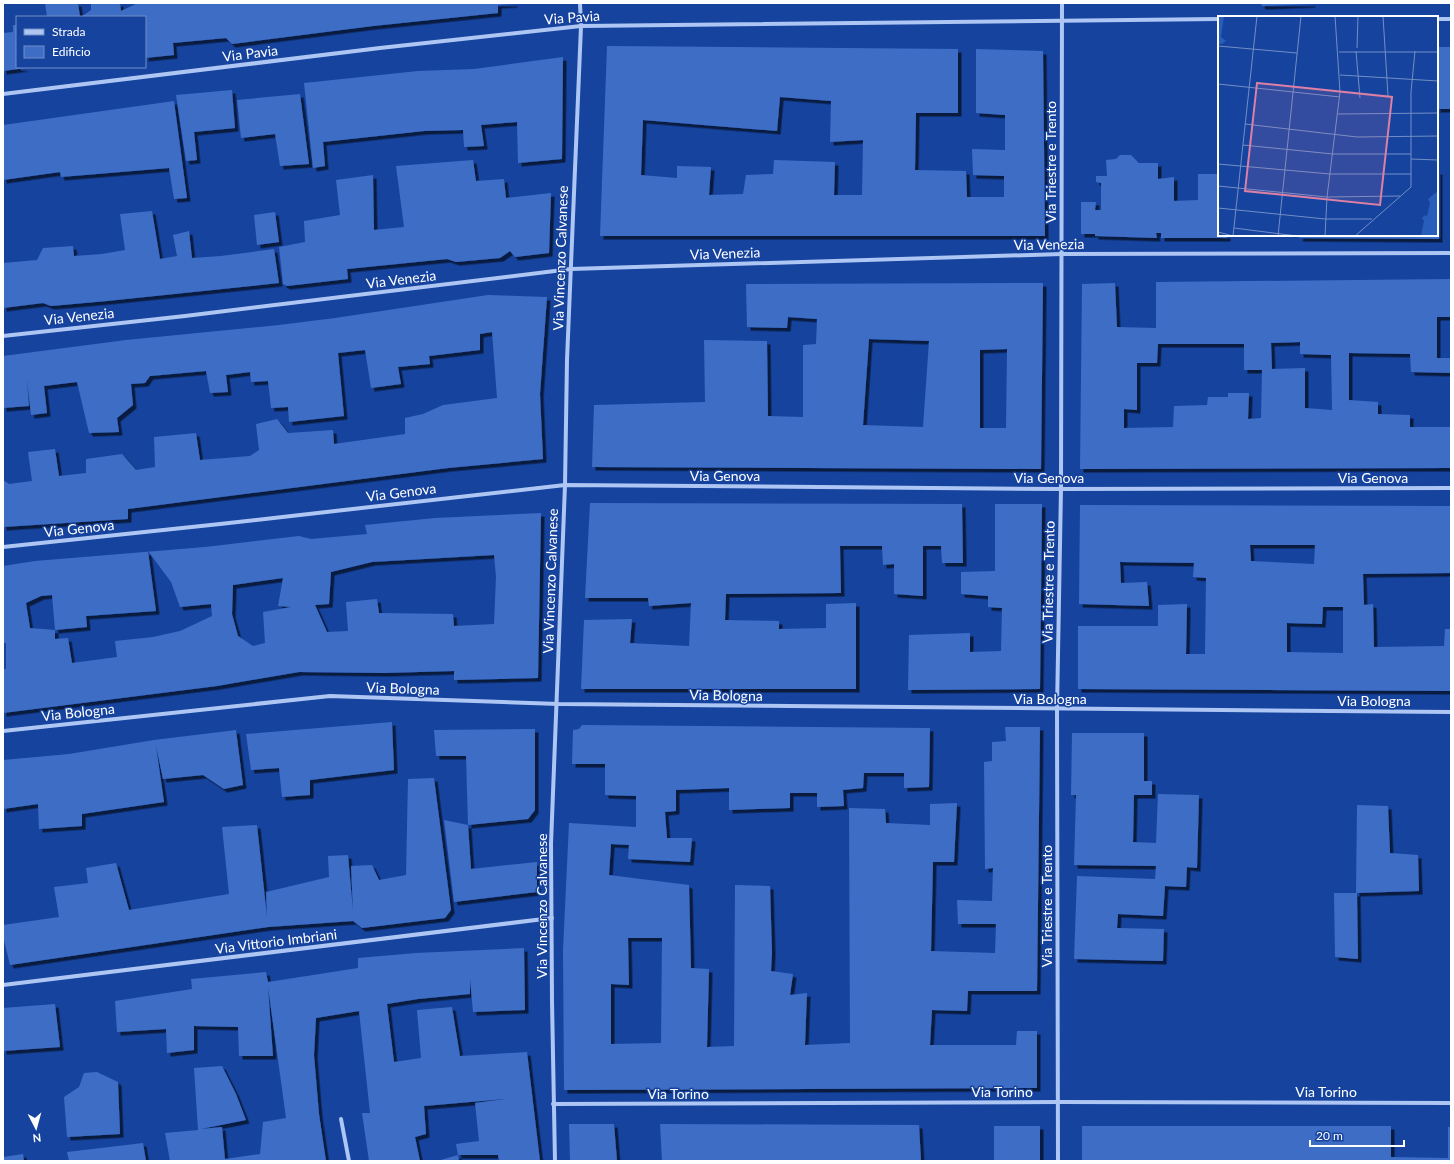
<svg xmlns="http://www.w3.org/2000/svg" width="1454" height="1164" font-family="Lato,sans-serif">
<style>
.building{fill:#3e6dc5;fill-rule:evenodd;filter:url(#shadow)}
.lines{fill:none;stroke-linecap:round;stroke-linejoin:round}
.minor{stroke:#aec6f3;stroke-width:4}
.labels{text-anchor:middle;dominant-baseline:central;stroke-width:3;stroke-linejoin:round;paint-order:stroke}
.street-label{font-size:14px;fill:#fff;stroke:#16439e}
.inset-road{fill:none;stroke:#738ec5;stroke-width:1}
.view{fill:#dd80a5;fill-opacity:0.15;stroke:#dd80a5;stroke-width:2}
.inset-edge{fill:none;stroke:#fff;stroke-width:2}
</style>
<defs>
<filter id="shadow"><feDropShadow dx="3.5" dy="3.5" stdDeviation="0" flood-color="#0009"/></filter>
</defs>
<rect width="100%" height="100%" fill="#16439e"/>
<g class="building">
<path d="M45,3h33l2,14h-33z"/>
<path d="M91,3h29l1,8 17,-8h376v1l-16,1v8l-125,13 -141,18 -6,-6 -53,5 1,12 -29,3v-41h-64l10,-7z"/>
<path d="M1261,3h51v1l-50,2z"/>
<path d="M13,25h4v42l9,1 -23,3v-38l10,-1z"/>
<path d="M607,46l351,3v64h-42l-1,57 51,1 1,26h37v-21l-31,-1 -1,-26 33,1v-35l-29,-2v-64l67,2 2,185h-445zM780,97l51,4 -1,41 33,-2 -1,55h-28l1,-33 -61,-2 -1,14 -27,1 -3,19 -34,1 2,-28 -34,-1v12l-36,-3 2,-55 134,11z"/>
<rect x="1437" y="47" width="14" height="62"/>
<path d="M563,57l-1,102 -44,4 -1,-41 -36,3 3,21 -20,1 -1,-17 -39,1 -101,11 2,24 -12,2 -9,-85 114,-12 56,-2z"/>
<path d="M232,90l3,38 -41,4 3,28 -11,1 -10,-66z"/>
<path d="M300,94l9,70 -29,2 -5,-32 -34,4 -4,-38z"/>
<path d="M174,101l13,97 -13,1 -5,-31 -108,9 -1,-5 -57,8v-55z"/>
<path d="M1120,155h11l8,8h19v16l16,-2v24l24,-1v-26h21v61h8v3h-66v-5h-5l1,5 -62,-2v-2h-14v-32h15l-1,8h6v-27l-5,-1v-6h11l-1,-16 10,-1z"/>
<path d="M473,160l3,21 28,-2 2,19 45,-5 -2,60 -34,4 -5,-6 -10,7 -44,4 -9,-3 -100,10 1,10 -61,7 -4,-2 -4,-37 26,-5 -1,-21 36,-6 -4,-35 37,-5 1,55 30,-3 -8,-61z"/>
<path d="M1437,171h2v68l-140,-1 1,-3h137z"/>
<path d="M152,211l8,48 17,-3 -4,-21 16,-4 3,27 29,-2 53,-7 5,34 -172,18 -56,5 -8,-3 -40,5v-45l34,-3 6,-12 30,-2 1,10 28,-2 23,-4 -5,-36z"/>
<path d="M275,212l4,30 -22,3 -3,-30z"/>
<path d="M1451,279v38h-14v41h14v15l-40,-1 -1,-18 -61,-1v47l29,2v12l32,1v12h41v41l-371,1 2,-185 33,-1 2,44 39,1v-46zM1300,342v12l31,1 1,55 -27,-2v-40l-33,1 -1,-26zM1158,344h86v26h18l-1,48 -13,1 1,-26h-21v4h-20l-1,8 -33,1 -1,21 -49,1v-19l13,1v-47h20z"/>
<path d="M1043,283l-2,186 -449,-2 2,-62 111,-3 -1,-62 63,1 1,75 35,1v-72l13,-1 1,-25 -29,-2 -1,11 -40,-1 -1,-43zM869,339l60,2 -6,86 -60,-2zM1007,349l-1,79h-26v-78z"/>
<path d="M488,295l59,2 -7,97 3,65 -95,9 -320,41v10l-125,8v-47l6,4 23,-3 -4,-29 27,-3 4,27 27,-3v-14l36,-5 14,16 19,-3 -1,-30 42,-4 4,27 50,-4 9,-6 -3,-26 21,-5 11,14 45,-3 1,14 71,-10v-16l18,-4 20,-9 54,-7 -5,-66 -12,2v16l-51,6 1,8 -32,3 3,17 -30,4 -6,-38 -27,3 6,63 -55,6 -1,-15 -17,1 -3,-27 -17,1 -1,-10 -24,3 2,17 -18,1 -4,-22 -56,5 -5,7 -14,1 2,21 -16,13 2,14 -30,1 -12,-51 -33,4 3,27 -16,2 -4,-35 2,26 -26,2v-52l123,-16 153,-15 56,-7z"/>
<path d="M590,503l372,1 1,59h-21l-1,-17h-18v50l-29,-2v-30l-11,1 -1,-19h-42l1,47 -115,1 -1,26 54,1v8l47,-1v-24l30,-1v86h-275l3,-69 48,-1 -2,24 59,3 2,-43 -42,3 -1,-8h-63z"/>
<path d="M995,504h47l-2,185 -132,1 1,-55 61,-2v19l31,-1 1,-43 -14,-1v-11l-27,-2v-22l34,-1z"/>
<path d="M1080,505l371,1v67l-88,1 1,31 9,-1 1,43 70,-1 1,-17h6v62l-373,-2v-63h80v-21l29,-1 -1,50h19l1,-76 -13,-1 1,-14 -74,-1 1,21 26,-1 2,24 -70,-2zM1250,545h65l-1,19 -63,-3zM1323,607h20v46l-56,-1v-29l35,1z"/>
<path d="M541,513l-3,165 -84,2v-9l-70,2 -85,-1 -82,14 -214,27v-44h3v-26h-3v-77l32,-5 170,-14 94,-11 12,3 56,-5 -2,-9 70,-7zM148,551l23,31 9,25 31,-3 1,12 -32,15 -27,6 -38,4 2,16 -45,6 -4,-25 -13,1v-9l-25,-2 -4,-25 15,-7 11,-1 3,35 32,-3 -1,-11 70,-5zM494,555l2,22 -2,47 -40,2 -1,-12 -74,-1 -2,-14 -31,3 2,29 -21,1 -12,-27 14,-1 2,-32 41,-10zM283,578l-5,28 13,1 -28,5 2,31 -12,3 -15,-10 -6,-22 1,-29z"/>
<path d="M392,722l2,48 -84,10v15l-28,2 -3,-29 -28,2 -5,-36z"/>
<path d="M582,725l348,3 -1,59 -25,1v-15h-40l-1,15 -20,2 1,16 -27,1v-14h-27v15l-61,2v-22l-53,2v21l-11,1 2,26h25l-2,24 -62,-3 1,-14 -18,-1 -2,31 80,10 2,83 18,1 -2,78 27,-1 1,-161 35,1 2,66 -1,19 22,3 -3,21 17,-2 -2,52 45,-2 -1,-235 36,1 1,14 44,2v-21l27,-1 -3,59h-21l-2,89 64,2 1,-29h-38l-1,-24 35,1 1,-33 -8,1 -1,-107 8,-1v-19l14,-1 -1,-14h35l-3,264h-69l-1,20 -35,-1 -2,35h86l1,-14h20v57l-473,2 -1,-140 6,-127 67,4v-31l-31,-1v-31h-33l1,-34 6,-1zM628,938h34l-1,105 -50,1v-60l18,1z"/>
<path d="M535,729v81l-7,9 -60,6 -2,-69h-30l-2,-26z"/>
<path d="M236,730l7,55 -19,4 -21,-14 -40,4 -7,-33 8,56 -82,12v12l-43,3 -1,-25 -35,5v-49l66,-6 85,-14z"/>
<path d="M1072,733h72v48h8v14h-18l-1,47 23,1 2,-49 41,1 -2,73 -10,-1 -1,20 -21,-1 -2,30 -45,-2 -1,14 47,1 -1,32 -89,-2 3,-83 78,3 1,-13 -82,-1 2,-70h-5z"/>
<path d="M434,778l17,132 -6,8 -83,10 -9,-7 -85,6 -258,38 -7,-29v-11l56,-8 -5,-30 34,-4 -2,-15 30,-5 13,47 100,-16 -7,-67 35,-2 10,92 -1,-25 63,-15 -1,-21 20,-1 5,56 -2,-45 21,-1 7,15 27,-5 2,-96z"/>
<path d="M1357,805l31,1 2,47 28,2 1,36 -63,2z"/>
<path d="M444,820l24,5 3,44 66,-7v30l-83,10z"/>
<path d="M1334,893h23l1,66 -23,-2z"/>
<path d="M524,948l1,62 -52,2 -3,-33v15l-52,5 -31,5 7,58 27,-4 -4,-48 35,-3 8,49 67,-4 13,109h-41l-1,-6h-40l1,6h-22l21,-6 -2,-11 23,-3 -4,-38 30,-4 -81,7 2,28 -11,3 5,24h-51l-7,-48h8l-11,-102 -43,7 -2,37 5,59 7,47h-156l-5,-28 33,-3 -4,-62 28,-2 14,28 10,26 -45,9 21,-2 3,32 35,-5 3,-32 23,-4 -18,-131 5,69h-34l-1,-29 -44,-1v24l-27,3 -1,-24 -49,3 -2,-31 77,-12 -1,-10 75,-7 2,10 90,-14v-10l58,-5z"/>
<path d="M55,1004l5,43 -57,4v-43z"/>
<path d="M97,1072l21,10 2,52 -53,3 -3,-40 15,-10 5,-14z"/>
<path d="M569,1124h45l3,37h-47z"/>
<path d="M660,1124l259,1 2,36h-259z"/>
<rect x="994" y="1126" width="46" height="35"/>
<path d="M1082,1126h309v31l57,1v-31h3v34h-369z"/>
<path d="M143,1143l3,18h-77l-2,-9z"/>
<path d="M23,1154l1,7h-21v-4z"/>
</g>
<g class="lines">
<g class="minor">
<path d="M1437,19h14"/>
<path d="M3,94l377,-46 201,-22 638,-7"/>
<path d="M3,336l182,-20 386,-47 491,-15 389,-1"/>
<path d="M3,547l217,-23 345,-39 496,4 390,-1"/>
<path d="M3,731l327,-35 229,8 892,8"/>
<path d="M3,985l549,-67"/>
<path d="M553,1104l505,-2 393,1"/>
<path d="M341,1119l8,42"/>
<path d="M555,1161l-3,-160 -1,-157 14,-359 2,-125 14,-334 -1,-23"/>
<path d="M1058,1161l-1,-452 4,-220 1,-486"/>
</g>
</g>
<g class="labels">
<g class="street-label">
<text transform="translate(572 17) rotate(-4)">Via Pavia</text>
<text transform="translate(250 53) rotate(-7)">Via Pavia</text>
<text transform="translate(1050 162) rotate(-90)">Via Triestre e Trento</text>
<text transform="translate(1049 244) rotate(-1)">Via Venezia</text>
<text transform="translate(725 253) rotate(-2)">Via Venezia</text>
<text transform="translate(560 258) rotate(-88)">Via Vincenzo Calvanese</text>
<text transform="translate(401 279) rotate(-7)">Via Venezia</text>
<text transform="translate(79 316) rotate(-6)">Via Venezia</text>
<text x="725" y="475">Via Genova</text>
<text x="1049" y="477">Via Genova</text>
<text x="1373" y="477">Via Genova</text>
<text transform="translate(401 492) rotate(-7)">Via Genova</text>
<text transform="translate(79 528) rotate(-6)">Via Genova</text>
<text transform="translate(550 581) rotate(-88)">Via Vincenzo Calvanese</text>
<text transform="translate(1048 582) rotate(-89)">Via Triestre e Trento</text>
<text transform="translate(403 688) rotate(2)">Via Bologna</text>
<text transform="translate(726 695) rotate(1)">Via Bologna</text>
<text x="1050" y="698">Via Bologna</text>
<text x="1374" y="700">Via Bologna</text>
<text transform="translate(78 712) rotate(-6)">Via Bologna</text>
<text transform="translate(541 906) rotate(-90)">Via Vincenzo Calvanese</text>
<text transform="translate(1046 906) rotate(-90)">Via Triestre e Trento</text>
<text transform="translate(276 941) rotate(-7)">Via Vittorio Imbriani</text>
<text x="1002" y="1091">Via Torino</text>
<text x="1326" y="1091">Via Torino</text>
<text x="678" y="1093">Via Torino</text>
</g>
</g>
<g transform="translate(1218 16)">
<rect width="220" height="220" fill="#16439e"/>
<path d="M0,0h6l-3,21 5,4 -4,3h-4zM220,175v45h-17l3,-15 -2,-3 3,-3 2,2 3,-14 -2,-4z" fill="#295dbc"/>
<path class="inset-road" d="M165,0l5,80M0,30l79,7M139,32l1,-32M138,35l4,47M121,36h99M122,59l98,6M0,68l122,13M120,98l100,-1M27,108l112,13 81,-1M25,129l90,9h78M193,143l27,1M0,148l112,10h81M0,170l109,11 73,-1M0,192l107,11h47M16,212l63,8M0,216l15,4M15,220l24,-220M60,220l23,-220M107,220l2,-39 13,-105 -5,-76M137,220l56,-49v-95l4,-41"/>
<path class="view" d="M39,67l135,14 -12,108 -135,-14z"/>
<rect width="220" height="220" class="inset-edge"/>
</g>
<rect width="1454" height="1164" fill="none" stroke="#ffffff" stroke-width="8"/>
<rect x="16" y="16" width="130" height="52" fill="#16439e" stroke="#738ec5"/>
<rect x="24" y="29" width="20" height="6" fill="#aec6f3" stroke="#738ec5"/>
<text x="52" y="36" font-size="12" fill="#ffffff">Strada</text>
<rect x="24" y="46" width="20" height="12" fill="#3e6dc5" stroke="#738ec5"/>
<text x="52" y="56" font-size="12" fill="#ffffff">Edificio</text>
<g transform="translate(36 1128) rotate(174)" stroke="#16439e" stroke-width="3" paint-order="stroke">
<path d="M0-3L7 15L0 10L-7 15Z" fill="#ffffff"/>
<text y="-6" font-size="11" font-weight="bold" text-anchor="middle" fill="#ffffff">N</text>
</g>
<path d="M1310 1140v6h94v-6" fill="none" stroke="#ffffff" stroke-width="2"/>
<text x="1316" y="1140" font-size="12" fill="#ffffff" stroke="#16439e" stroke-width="3" paint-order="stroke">20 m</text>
</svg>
